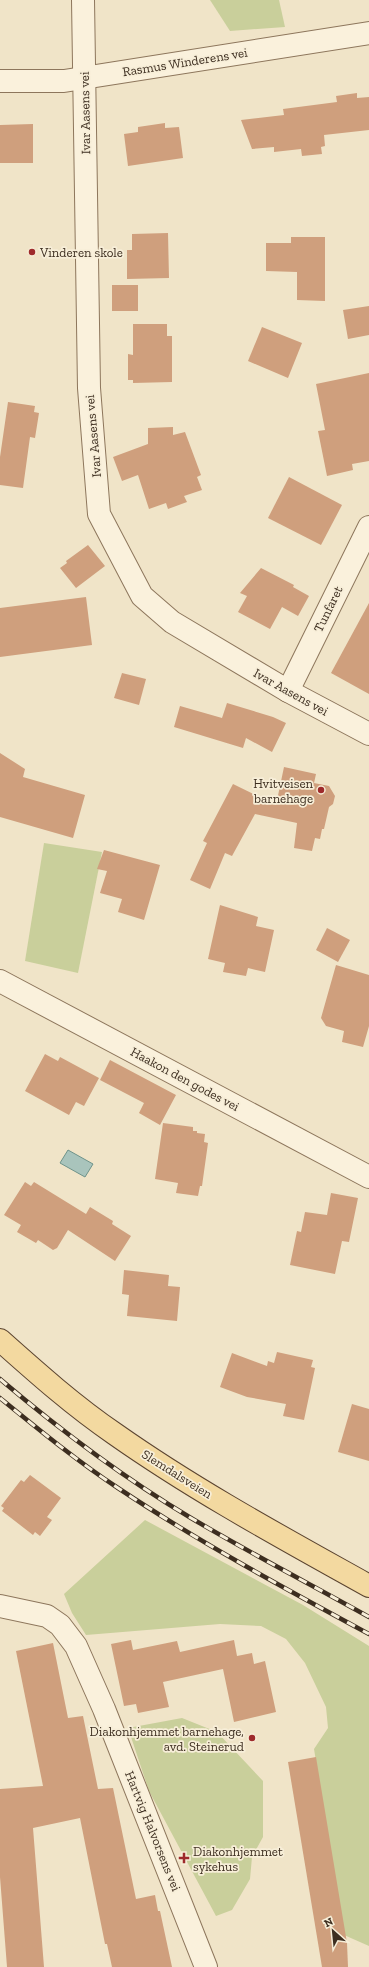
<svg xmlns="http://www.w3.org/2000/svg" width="369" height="1967" font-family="'Zilla Slab',serif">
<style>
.green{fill:#c9cf9b}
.water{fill:#a9c4bc;stroke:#6f938a}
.building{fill:#cf9f7d}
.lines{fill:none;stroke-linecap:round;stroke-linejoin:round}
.minor-casing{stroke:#8d765c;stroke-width:24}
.major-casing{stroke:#5b4430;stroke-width:24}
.minor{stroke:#faf1dc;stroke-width:22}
.major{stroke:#f3d9a0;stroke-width:22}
.rail-casing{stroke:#3d2e20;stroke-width:4.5}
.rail{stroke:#f7eed8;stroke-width:3;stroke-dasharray:9;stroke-linecap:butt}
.poi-dot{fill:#9e2a2b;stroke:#f7eed8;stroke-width:1.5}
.labels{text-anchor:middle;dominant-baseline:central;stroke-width:3.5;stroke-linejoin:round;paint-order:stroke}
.street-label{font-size:13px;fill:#3d2e20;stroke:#f7eed8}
.poi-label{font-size:13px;fill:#3d2e20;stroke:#f7eed8;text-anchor:start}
</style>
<rect width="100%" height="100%" fill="#f0e4c8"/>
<g class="green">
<path d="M210,0h69l6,27 -55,4z"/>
<path d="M44,843l58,9 -24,121 -53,-12z"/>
<path d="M145,1520l158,85 66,41v300l-25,-11 -30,-186 14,-21 -2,-21 -21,-44 -19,-24 -25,-13 -41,-2 -134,11 -14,-22 -8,-19z"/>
<path d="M182,1718l35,14 46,49v56l-11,20 -2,22 -18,31 -16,6 -67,-125 -21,-63z"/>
</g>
<path class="water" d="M68,1150l25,14 -8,13 -25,-14z"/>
<g class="building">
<path d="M357,93v5l12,-1v33l-45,5 1,11 -4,1 1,7 -20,2 -1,-7 -27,3v-5l-22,2 -11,-29 43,-5 -1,-6 54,-7 -1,-6z"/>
<path d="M165,123v5l14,-1 4,31 -55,8 -4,-32 14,-2v-5z"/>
<path d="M33,124v39h-33v-38z"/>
<path d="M168,233l1,45 -42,1v-29h5v-16z"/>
<path d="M291,237h34v64l-28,-1v-28l-31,-1v-28h25z"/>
<rect x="112" y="285" width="26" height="26"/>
<path d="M369,306v29l-21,4 -5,-29z"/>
<path d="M133,324h34v12h5v46l-39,1v-3h-5v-26l5,1z"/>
<path d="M262,327l40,16 -14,35 -40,-17z"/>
<path d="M369,373v88l-17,3 1,6 -26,6 -9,-45 7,-1 -9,-46z"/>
<path d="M8,402l27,4 -1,6 5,1 -4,25 -5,-1 -7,51 -23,-3v-28z"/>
<path d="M173,427v8l12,-3 16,43 -4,2 5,13 -18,6 3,6 -19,7 -2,-6 -17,6 -11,-34 -16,6 -9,-24 35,-13v-16z"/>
<path d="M289,477l53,28 -21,40 -53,-27z"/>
<path d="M88,545l17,21 -29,22 -16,-20 7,-5 -1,-2z"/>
<path d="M261,568l33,17 -1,2 16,9 -11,20 -16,-9 -12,22 -32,-17 9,-16 -7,-3z"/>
<path d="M86,597l6,48 -92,12v-49z"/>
<path d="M369,603v91l-38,-21z"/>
<path d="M122,673l24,6 -7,26 -25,-7z"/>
<path d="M227,703l46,14 13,6 -14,29 -26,-14 -3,10 -69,-21 6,-21 42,12z"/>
<path d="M0,753l25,16 -2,8 62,18 -12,43 -73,-21z"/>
<path d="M284,767l32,7 -2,9 15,3 6,10 -2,8 -4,3 -5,22h-2l-2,10 -5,-1 -3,13 -18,-3 3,-25 -42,-9 -23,42 -7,-3 -15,36 -20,-9 17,-37 -4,-2 30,-57 43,21z"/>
<path d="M104,850l56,15 -16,55 -26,-8 4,-13 -22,-6 7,-22 -10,-2z"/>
<path d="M220,905l38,12 -2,9 18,4 -9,42 -17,-4 -2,8 -23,-4 2,-9 -17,-4z"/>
<path d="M327,928l23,12 -12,22 -22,-12z"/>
<path d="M336,965l33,10v51l-6,21 -21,-5 2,-11 -18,-5 -5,-8z"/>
<path d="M45,1054l13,7 2,-4 39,21 -15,28 -8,-4 -7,13 -44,-24z"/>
<path d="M110,1060l66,35 -16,30 -21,-12 5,-10 -44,-23z"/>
<path d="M163,1123l30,4v4h4v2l8,1 -1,8 4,1 -6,43h-2l-2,10 -22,-3 2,-10 -23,-4z"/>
<path d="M25,1182l6,4 3,-4 52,32 4,-7 23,14 -1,3 19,12 -16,25 -47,-31 -11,18 -4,2 -15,-10 -2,3 -19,-11 4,-7 -17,-10z"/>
<path d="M331,1193l27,5 -9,44 -7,-1 -7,33 -45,-9 7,-34 4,1 4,-20 22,3z"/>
<path d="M124,1270l45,5 -1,11 12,1 -3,34 -50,-5 2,-21 -7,-1z"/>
<path d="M277,1352l36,8 -2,7 4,1 -11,52 -21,-4 3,-12 -39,-7 -27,-10 12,-34 35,13 1,-5 6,2z"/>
<path d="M352,1404l17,5v52l-31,-9z"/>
<path d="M30,1475l31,23 -14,19 5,3 -12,16 -5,-4 -2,3 -31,-24 2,-3 -3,-2 20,-26 3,2z"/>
<path d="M131,1640l2,10 44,-9 3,11 54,-12 3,16 15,-3 2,11 11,-3 11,51 -42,10 -11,-53 -60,13 6,25 -31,6 -2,-9 -12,2 -13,-62z"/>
<path d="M53,1643l15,75 15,-2 15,73 15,-1 23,111 19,-4 3,16h2l12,56h-60l-5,-23h-2l-25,-126 -47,10 11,139h-37l-7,-90v-88l43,-3 -27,-135z"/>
<path d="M316,1757l31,186 1,24h-26l-34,-205z"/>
</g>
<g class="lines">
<defs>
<g id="minor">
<path d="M83,0l6,388 10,126 43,82 30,26 116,69 81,43"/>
<path d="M0,81h64l305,-48"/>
<path d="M288,691l81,-164"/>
<path d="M0,981l369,196"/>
<path d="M0,1606l47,10 13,9 16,21 28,63 102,258"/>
</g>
<path id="major" d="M0,1340c37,33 74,66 115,94 81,57 168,104 254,152"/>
</defs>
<use href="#minor" class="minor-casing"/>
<use href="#major" class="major-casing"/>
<use href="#minor" class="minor"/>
<use href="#major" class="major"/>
<defs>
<g id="rail">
<path d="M0,1379c60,51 124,99 191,139 59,35 119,66 178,99"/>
<path d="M0,1398c38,31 77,63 118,90 81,54 166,100 251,146"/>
</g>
</defs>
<use href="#rail" class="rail-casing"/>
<use href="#rail" class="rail"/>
</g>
<g class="poi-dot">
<circle cx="32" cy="252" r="4"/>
<circle cx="321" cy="790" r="4"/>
<circle cx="252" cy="1738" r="4"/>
<path d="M182 1852h4v4h4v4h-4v4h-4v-4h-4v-4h4z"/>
</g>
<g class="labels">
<g class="street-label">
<text transform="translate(185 62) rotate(-9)">Rasmus Winderens vei</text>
<text transform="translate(85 113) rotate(-91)">Ivar Aasens vei</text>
<text transform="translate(93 436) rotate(-95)">Ivar Aasens vei</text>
<text transform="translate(328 609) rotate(-64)">Tunfaret</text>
<text transform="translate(291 692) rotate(29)">Ivar Aasens vei</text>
<text transform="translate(185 1079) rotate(28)">Haakon den godes vei</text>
<text transform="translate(177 1474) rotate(32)">Slemdalsveien</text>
<text transform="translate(153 1831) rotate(68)">Hartvig Halvorsens vei</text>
</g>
<g class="poi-label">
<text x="40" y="252">Vinderen skole</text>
<text x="313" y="783" text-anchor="end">Hvitveisen<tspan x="313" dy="15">barnehage</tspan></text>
<text x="244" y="1731" text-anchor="end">Diakonhjemmet barnehage,<tspan x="244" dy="15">avd. Steinerud</tspan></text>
<text x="193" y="1851">Diakonhjemmet<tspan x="193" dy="15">sykehus</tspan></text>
</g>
</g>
<g transform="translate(333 1931) rotate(333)" stroke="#f7eed8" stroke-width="3" paint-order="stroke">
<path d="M0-3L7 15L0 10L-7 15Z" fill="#3d2e20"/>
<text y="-6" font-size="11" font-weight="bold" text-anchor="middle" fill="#3d2e20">N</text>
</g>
</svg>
